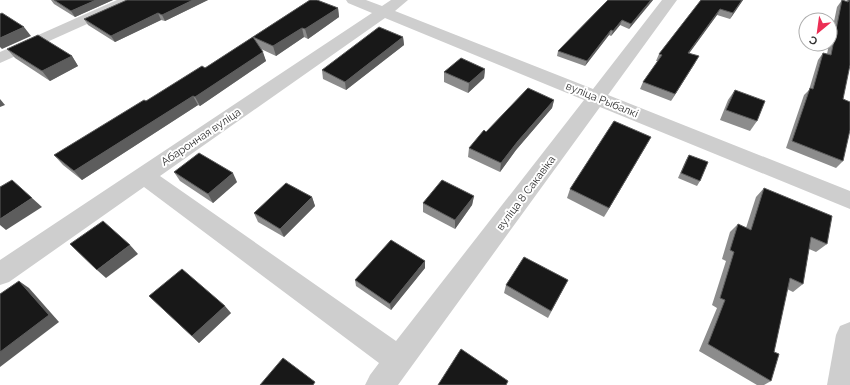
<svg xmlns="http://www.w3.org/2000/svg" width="850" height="385" font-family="Raleway,sans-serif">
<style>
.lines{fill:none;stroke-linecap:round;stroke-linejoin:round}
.minor{fill:#cecece;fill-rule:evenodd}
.wall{fill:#8c8c8c}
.shaded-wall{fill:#5d5d5d}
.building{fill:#181818;stroke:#5d5d5d}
.labels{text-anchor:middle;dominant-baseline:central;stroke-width:4;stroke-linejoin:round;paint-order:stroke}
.street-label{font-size:11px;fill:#313131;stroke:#fff}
</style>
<rect width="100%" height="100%" fill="#fff"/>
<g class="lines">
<g class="minor">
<path d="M117,0h19l-2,3 -134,60v-11z"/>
<path d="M346,0h20l16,6 9,-6h17l-13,11 198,78 69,-89h15l-69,95 242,96v18l-250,-102 -202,278h-33l5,-10 9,-12 -235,-176 -135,95 -9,3v-25l372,-247 -24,-10zM385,18l199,82 -188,241 -236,-165z"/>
<path d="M850,322v63h-23l9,-50 4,-9z"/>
</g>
</g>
<g class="wall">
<path d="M51,0h62l-38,17 -21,-13z"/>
<path d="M127,0h81l-43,21 -4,-1 -46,22 -27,-17 -4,-6z"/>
<path d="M310,0l28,8 1,9 -31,22 -4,-2 -28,19 -15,-7 5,12 -66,45 -2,-1 -116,75 -19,-15 -9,-10 92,-54 59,-33z"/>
<path d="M608,0h45l-24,29 -9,-4 -9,11 -2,-1 -24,31 -28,-10 1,-5z"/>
<path d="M701,0h42l-13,19 -13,-4 -28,38 6,10 -24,38 -31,-12 3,-7 15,-21h-2l3,-7z"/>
<path d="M842,0l4,1 1,-1h3l-7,99v62l-7,7 -50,-20 18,-53 5,-5 9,-30 5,-7 4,1 2,-10h1v-3l7,-34z"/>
<path d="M403,37l1,8 -58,45 -23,-11 -1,-9z"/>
<path d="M7,49l65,7 6,10 -28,15 -35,-23z"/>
<path d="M485,69l-1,9 -16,15 -24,-11v-10z"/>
<path d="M735,90l22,31 -7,10 -30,-11 8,-20z"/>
<path d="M554,100l-2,8 -36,42 -16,22 -32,-15 1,-9 17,-16z"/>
<path d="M651,137l-47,80 -37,-19 3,-9z"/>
<path d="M689,155l11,26 -3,5 -19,-8 8,-18z"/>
<path d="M174,172l63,10 -24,21 -33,-22z"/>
<path d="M764,188l63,56 -11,8 -7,-3 -6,35 -10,8 -6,-3 -13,63 -3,29 -7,4h-7l-58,-34 18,-43 -5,-3 14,-44 -4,-2 8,-27 8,-8 8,4 10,-31z"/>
<path d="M474,196l-2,9 -17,24 -32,-17v-9z"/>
<path d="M312,197l3,9 -31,31 -26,-15 -4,-9z"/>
<path d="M425,268l-34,42 -35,-24 -1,-6z"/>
<path d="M568,280l-20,38 -44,-25 2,-8z"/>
<path d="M149,296l82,17 -32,30z"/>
</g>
<g class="shaded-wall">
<path d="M96,0h17l-38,17 -4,-6z"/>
<path d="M193,0h15l-43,21 -3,-6z"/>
<path d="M651,0h2l-24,29 2,-5z"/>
<path d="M742,0h1l-13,19 3,-6z"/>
<path d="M338,8l1,9 -31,22 -3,-10z"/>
<path d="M720,9l-3,6 -32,44 3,-6z"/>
<path d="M158,13l3,7 -46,22 -4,-6z"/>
<path d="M622,20l-2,5 -9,11 2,-5z"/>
<path d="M24,27l7,9 -29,13 -2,-2v-9z"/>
<path d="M302,28l2,9 -28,19 -3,-10z"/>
<path d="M611,30l-2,5 -24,31 2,-5z"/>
<path d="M403,37l1,8 -58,45 -1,-8z"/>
<path d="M263,52l3,9 -66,45 -5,-9z"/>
<path d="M72,56l6,10 -28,15 -8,-10z"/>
<path d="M699,56l-4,7 -24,38 4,-7z"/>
<path d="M485,69l-1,9 -16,15 1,-10z"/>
<path d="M193,96l5,9 -116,75 -8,-9z"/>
<path d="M0,99l5,6 -5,2z"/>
<path d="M554,100l-2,8 -36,42 -16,22 1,-9 17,-22z"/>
<path d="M651,137l-5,9 -42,71 5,-9z"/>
<path d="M233,173l4,9 -24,21 -5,-9z"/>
<path d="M474,196l-2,9 -17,24v-9z"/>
<path d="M312,197l3,9 -31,31 -4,-8z"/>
<path d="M32,198l10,9 -36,23 -6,-5v-6z"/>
<path d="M130,245l8,9 -32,24 -9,-8z"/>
<path d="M425,261v7l-34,42 -1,-6z"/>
<path d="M19,281l10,7 30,34 -59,45v-15z"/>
<path d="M225,306l6,7 -32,30 -7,-7z"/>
</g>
<g class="building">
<path d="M54,0h42l-25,11z"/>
<path d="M127,0h66l-31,15 -4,-2 -47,23 -27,-17z"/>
<path d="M310,0h7l21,8 -33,21 -3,-1 -29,18 -20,-9 10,15 -68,45 -2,-1 -119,75 -20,-16 90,-55 2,1 56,-35 3,2z"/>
<path d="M608,0h43l-20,24 -9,-4 -9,11 -2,-1 -24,31 -29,-10z"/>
<path d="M701,0h41l-9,13 -13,-4 -32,44 11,3 -24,38 -32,-12 19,-27 -3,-1z"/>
<path d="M842,0l6,2 1,-2h1v65l-7,34 7,3v28l-7,31 -51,-20 18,-53 3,1 10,-36 8,2z"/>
<path d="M2,13l22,14 -24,11v-24z"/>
<path d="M379,27l24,10 -58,45 -23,-12z"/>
<path d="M38,35l34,21 -30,15 -35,-22z"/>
<path d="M461,58l24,11 -16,14 -25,-11z"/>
<path d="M528,88l26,12 -36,41 -17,22 -32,-15 15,-18 2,2z"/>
<path d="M735,90l30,11 -8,20 -31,-11z"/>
<path d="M614,121l37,16 -42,71 -39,-19z"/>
<path d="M199,153l34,20 -25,21 -34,-22z"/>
<path d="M689,155l19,7 -8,19 -19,-8z"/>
<path d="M12,180l20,18 -32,21v-32z"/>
<path d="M442,180l32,16 -19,24 -32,-17z"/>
<path d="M286,183l26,14 -32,32 -26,-16z"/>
<path d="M764,188l68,28 -5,28 -16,-7 -8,47 -13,-6 -16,74 5,2 -8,27 -63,-37 17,-44 -5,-2 14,-46 -4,-2 8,-26 13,6z"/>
<path d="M103,221l27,24 -33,25 -27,-26z"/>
<path d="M391,240l34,21 -35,43 -35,-24z"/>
<path d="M524,257l44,23 -17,31 -45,-26z"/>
<path d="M182,269l43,37 -33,30 -43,-40z"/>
<path d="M19,281l30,34 -49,37v-58z"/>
<path d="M461,349l47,32 -2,4h-68z"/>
<path d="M283,358l32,24 -2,3h-53z"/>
</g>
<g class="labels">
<g class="street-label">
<text transform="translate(602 100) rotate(22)">вуліца Рыбалкі</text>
<text transform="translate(201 137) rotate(-34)">Абаронная вуліца</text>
<text transform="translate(526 193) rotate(-53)">вуліца 8 Сакавіка</text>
</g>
</g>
<g transform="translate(818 32) rotate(209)"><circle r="19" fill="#ffffff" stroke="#adadad"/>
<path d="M0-3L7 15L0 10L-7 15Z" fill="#ec2f55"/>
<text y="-6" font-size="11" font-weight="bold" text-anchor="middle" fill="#313131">С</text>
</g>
</svg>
